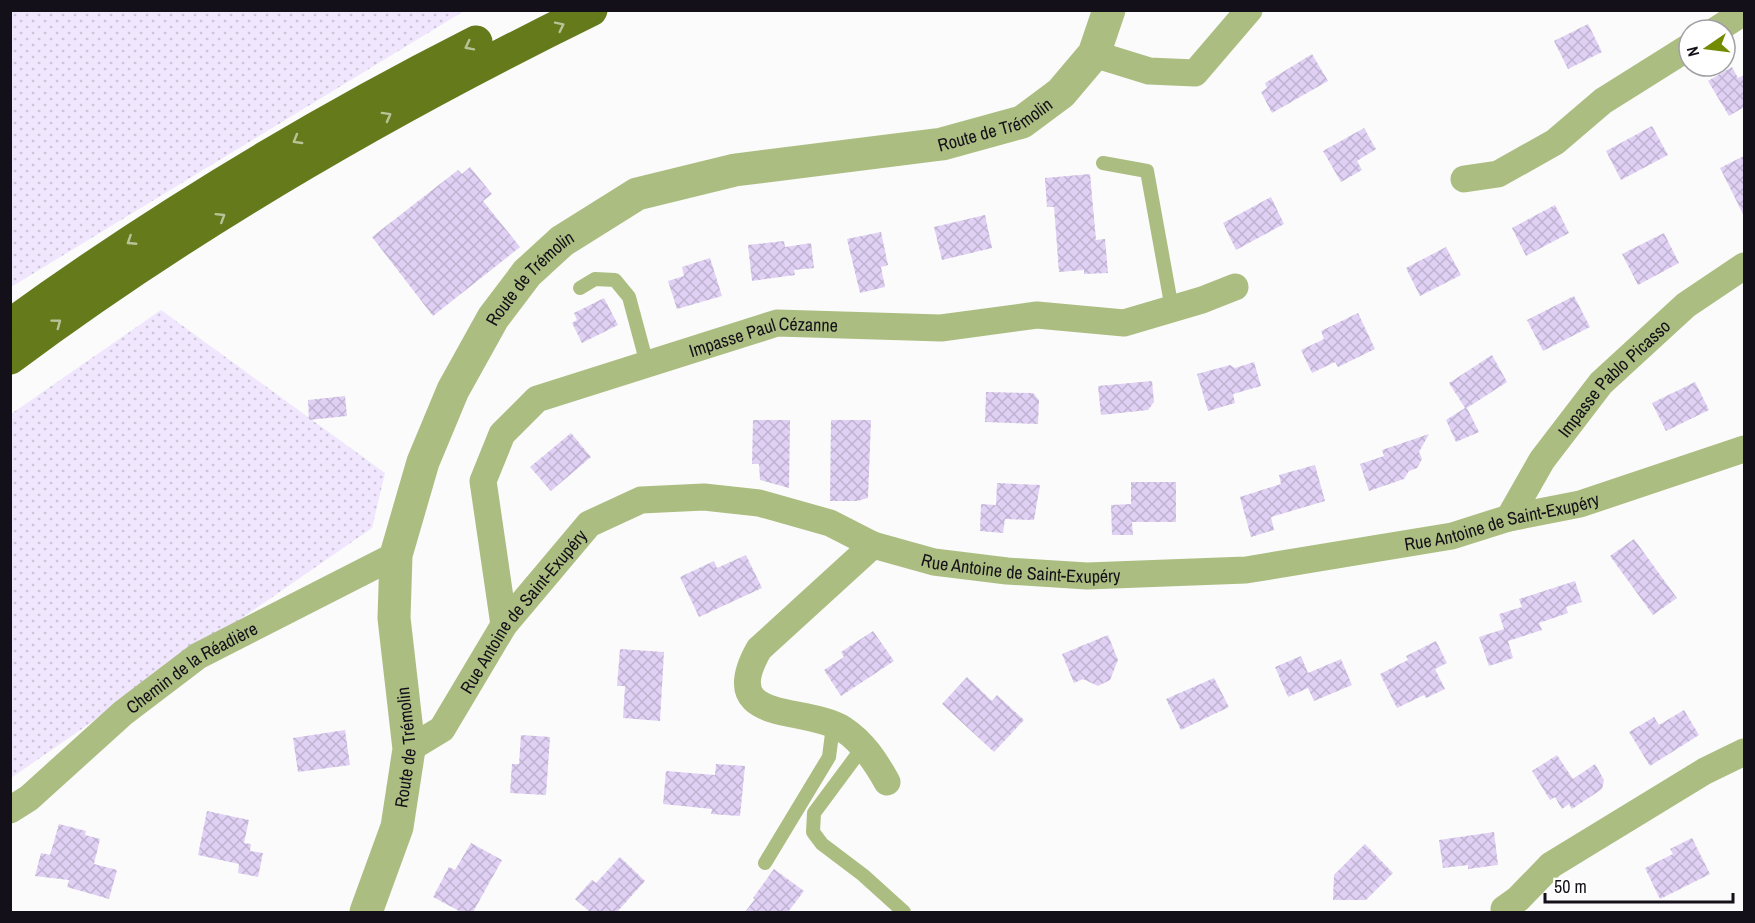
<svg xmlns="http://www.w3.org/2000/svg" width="1755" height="923" font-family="'Archivo Narrow',sans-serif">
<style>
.grass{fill:url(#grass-dots)}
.building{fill:url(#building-cross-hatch)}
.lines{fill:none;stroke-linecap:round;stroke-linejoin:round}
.service{stroke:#acbd81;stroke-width:14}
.minor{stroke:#acbd81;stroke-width:27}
.tertiary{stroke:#acbd81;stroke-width:33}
.trunk{stroke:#647a1b;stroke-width:33}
.oneway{stroke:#b9c398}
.labels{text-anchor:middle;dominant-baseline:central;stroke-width:6;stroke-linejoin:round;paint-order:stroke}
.street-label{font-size:18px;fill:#141019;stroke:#fff}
</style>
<defs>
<pattern id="grass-dots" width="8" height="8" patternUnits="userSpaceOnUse" patternTransform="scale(1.5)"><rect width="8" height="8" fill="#f0e6fd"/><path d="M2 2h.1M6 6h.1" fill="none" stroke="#cdc4d8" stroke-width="1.8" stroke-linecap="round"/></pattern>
<pattern id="building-cross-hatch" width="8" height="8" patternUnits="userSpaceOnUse" patternTransform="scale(1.5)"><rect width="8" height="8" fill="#e0d1f4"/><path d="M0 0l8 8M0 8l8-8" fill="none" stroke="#bfb2d1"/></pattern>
</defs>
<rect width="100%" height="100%" fill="#fbfbfb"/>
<g class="grass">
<path d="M11,10h453v1l-453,276z"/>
<path d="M161,310l224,163 -13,55 -361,250v-364z"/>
</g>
<g class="building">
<path d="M1588,24l14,28 -34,17 -14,-28z"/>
<path d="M1312,54l16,27 -56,32 -11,-21 6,-4 -2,-5z"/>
<path d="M1732,67l6,11 6,-3v32l-15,9 -21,-35z"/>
<path d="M1652,126l16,29 -47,25 -15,-29z"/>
<path d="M1364,128l12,21 -19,12 5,9 -21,12 -18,-31z"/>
<path d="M1744,156v60l-24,-48z"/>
<path d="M470,167l22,27 -9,7 37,46 -87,69 -61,-79 86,-67 4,4z"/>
<path d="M1090,174l6,66 9,-1 3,34 -24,1v-4l-25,2 -5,-65h-7l-2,-29z"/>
<path d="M1271,197l13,27 -48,26 -13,-27z"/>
<path d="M1555,205l14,28 -43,23 -14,-28z"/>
<path d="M985,215l7,33 -50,12 -8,-33z"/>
<path d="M881,232l7,33 -7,2 4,20 -25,6 -13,-54z"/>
<path d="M1664,233l15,30 -41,22 -16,-31z"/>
<path d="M784,241l1,6 26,-4 3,25 -20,2 1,5 -43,6 -4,-36z"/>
<path d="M1446,247l15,28 -41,21 -14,-28z"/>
<path d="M710,258l12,38 -45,13 -9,-28 16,-5 -2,-9z"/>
<path d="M1574,296l16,31 -47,24 -16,-31z"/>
<path d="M604,298l14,27 -36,18 -10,-20 5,-3 -3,-7z"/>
<path d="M1358,313l17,36 -37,18 -3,-5 -23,11 -11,-23 23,-11 -3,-8z"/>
<path d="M1492,355l15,27 -40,26 12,24 -23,10 -10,-22 19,-12 -16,-25z"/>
<path d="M1254,362l7,24 -28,8 2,9 -27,8 -11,-37 33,-9 5,3z"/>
<path d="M1152,381l2,21 -6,8 -47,5 -3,-29z"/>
<path d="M1695,382l14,28 -43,21 -14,-28z"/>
<path d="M986,392l47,1 6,7 -1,24 -53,-2z"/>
<path d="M345,396l2,20 -38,4 -1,-20z"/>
<path d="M753,420h37l-1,68 -29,-8 -1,-16h-7z"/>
<path d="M831,420h40l-3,78 -11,3h-27z"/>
<path d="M571,433l20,24 -40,34 -21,-24z"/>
<path d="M1429,434l-10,18 3,7 -5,9 -8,3 -5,8 -35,12 -9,-27 24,-8 -2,-6z"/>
<path d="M1315,465l10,36 -54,16 3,13 -23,7 -11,-40 41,-13 -2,-9z"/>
<path d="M1131,482h45v40h-44l1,13h-21l-1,-30 20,-1z"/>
<path d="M997,483l43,2 -6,35 -29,-1 -2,14 -23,-2 1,-27 15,1z"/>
<path d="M1634,539l43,59 -24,17 -43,-59z"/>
<path d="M746,555l16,33 -63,29 -19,-40 34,-16 3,7z"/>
<path d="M1575,581l7,21 -16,5 2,6 -29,10 3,7 -34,11 5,17 -24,8 -10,-29 25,-8 1,3 -6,-18 23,-7 -3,-8z"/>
<path d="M873,631l21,30 -53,35 -17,-26 20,-13 -3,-5z"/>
<path d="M1108,635l10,25 -8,20 -12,6 -15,-7 -9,4 -12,-29z"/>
<path d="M1436,641l11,22 -12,6 10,20 -19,9 -2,-3 -27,13 -17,-34 28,-14 -2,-4z"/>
<path d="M620,649l44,3 -4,69 -37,-3 2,-32h-8z"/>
<path d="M1301,656l7,17 33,-14 11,26 -38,16 -6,-13 -20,9 -13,-30z"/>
<path d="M967,677l25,24 5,-6 27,25 -30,32 -52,-48z"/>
<path d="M1214,678l15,29 -48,23 -15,-31z"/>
<path d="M1684,710l15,25 -49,31 -21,-34 25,-15 5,8z"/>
<path d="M345,730l5,35 -52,7 -5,-34z"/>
<path d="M521,735l29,2 -4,58 -36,-2 2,-29h7z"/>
<path d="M1557,755l16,24 22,-15 9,16 -2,9 -30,20 -3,-5 -7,5 -7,-12 -5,3 -18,-29z"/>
<path d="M716,764l29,2 -5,50 -29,-2 1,-5 -49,-5 3,-33 49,4z"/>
<path d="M207,811l42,9 -5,23 7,1 -1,7 13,2 -5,24 -20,-4 1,-9 -41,-9z"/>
<path d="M59,824l27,7 -1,4 15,4 -6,25 23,6 -8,29 -42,-12 2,-7 -34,-4 6,-23 9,2z"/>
<path d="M1494,832l4,33 -30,4v-4l-25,3 -4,-28z"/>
<path d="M1692,838l18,36 -50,25 -15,-31 28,-14 -3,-5z"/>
<path d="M471,843l31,17 -29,52h-12l-28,-15 16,-30 6,3z"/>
<path d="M1365,844l28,29 -27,27h-33l1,-25z"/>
<path d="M620,857l25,24 -28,31h-27l-15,-13 17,-19 4,3z"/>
<path d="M774,869l30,22 -16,21h-43l10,-13 -2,-1z"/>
</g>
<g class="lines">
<g class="service">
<path d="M1103,163l44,8 25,138"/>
<path d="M580,288l15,-9 20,1 14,17 18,67"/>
<path d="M863,747l-49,66 -1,19 9,12 41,31 41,37"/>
<path d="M765,863l64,-106 4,-31"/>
</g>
<g class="minor">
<path d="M1716,30l28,-18"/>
<path d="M1094,54l55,17 46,2 54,-63"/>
<path d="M1464,179l34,-5 57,-32 48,-41 86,-54"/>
<path id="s1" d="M1509,518l33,-58 59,-77 85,-78 58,-39"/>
<path d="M873,545l-114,104c-43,76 44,56 84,80 20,13 33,33 44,53"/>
<path id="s2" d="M504,625l-21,-144 19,-47 35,-35 240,-76 164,5 96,-13 87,8 78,-23 33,-13"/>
<path id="s3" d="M409,749l33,-20 62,-104 85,-101 52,-24 63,-3 55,6 71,20 43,22 61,17 73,9 80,5 159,-6 206,-34 57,-18 71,-14 164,-55"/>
<path id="s4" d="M10,810l19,-12 94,-85 75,-57 198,-101"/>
<path d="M1504,909l14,-10 33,-34 154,-94 39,-19"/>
</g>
<path class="tertiary" id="s5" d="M366,912l31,-85 12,-78 -15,-131 2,-63 27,-93 30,-72 40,-72 34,-45 35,-32 75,-47 98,-24 207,-26 80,-22 39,-29 33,-39 15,-44"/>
<g class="trunk">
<path d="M10,325c148,-107 304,-201 466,-283"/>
<path d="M10,358c181,-135 379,-249 581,-348"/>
</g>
</g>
<defs><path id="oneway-chevron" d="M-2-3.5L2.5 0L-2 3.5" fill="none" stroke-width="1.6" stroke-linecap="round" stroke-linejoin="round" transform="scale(1.5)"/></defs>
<g class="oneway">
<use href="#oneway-chevron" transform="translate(560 26) rotate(-26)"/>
<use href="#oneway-chevron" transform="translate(469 46) rotate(153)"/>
<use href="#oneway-chevron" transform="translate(387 116) rotate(-29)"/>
<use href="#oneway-chevron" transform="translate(297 140) rotate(150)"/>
<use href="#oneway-chevron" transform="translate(221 217) rotate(-32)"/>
<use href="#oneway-chevron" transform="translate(131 241) rotate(147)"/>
<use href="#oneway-chevron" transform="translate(57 323) rotate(-37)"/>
</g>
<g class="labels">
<g class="street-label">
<text stroke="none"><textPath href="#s5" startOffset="1180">Route de Trémolin</textPath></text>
<text stroke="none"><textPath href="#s5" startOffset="676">Route de Trémolin</textPath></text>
<text stroke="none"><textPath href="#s2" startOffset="482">Impasse Paul Cézanne</textPath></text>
<text stroke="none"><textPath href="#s1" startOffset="176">Impasse Pablo Picasso</textPath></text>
<text stroke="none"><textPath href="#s3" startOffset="1226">Rue Antoine de Saint-Exupéry</textPath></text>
<text stroke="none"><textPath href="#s3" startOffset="740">Rue Antoine de Saint-Exupéry</textPath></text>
<text stroke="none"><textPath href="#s3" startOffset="182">Rue Antoine de Saint-Exupéry</textPath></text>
<text stroke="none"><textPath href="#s4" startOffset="232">Chemin de la Réadière</textPath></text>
<text stroke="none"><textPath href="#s5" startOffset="171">Route de Trémolin</textPath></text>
</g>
</g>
<rect width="1755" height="923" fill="none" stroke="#141019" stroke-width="24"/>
<g transform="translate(1707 48) rotate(256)"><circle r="28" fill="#ffffff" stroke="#a19fa3" stroke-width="1.5"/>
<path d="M0-4.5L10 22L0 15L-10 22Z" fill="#728b01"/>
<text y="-9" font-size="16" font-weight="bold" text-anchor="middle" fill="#141019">N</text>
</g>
<path d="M1545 893v9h188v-9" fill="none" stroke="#141019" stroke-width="3"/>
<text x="1554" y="893" font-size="18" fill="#141019" stroke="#ffffff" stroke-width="4.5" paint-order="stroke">50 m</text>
</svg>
